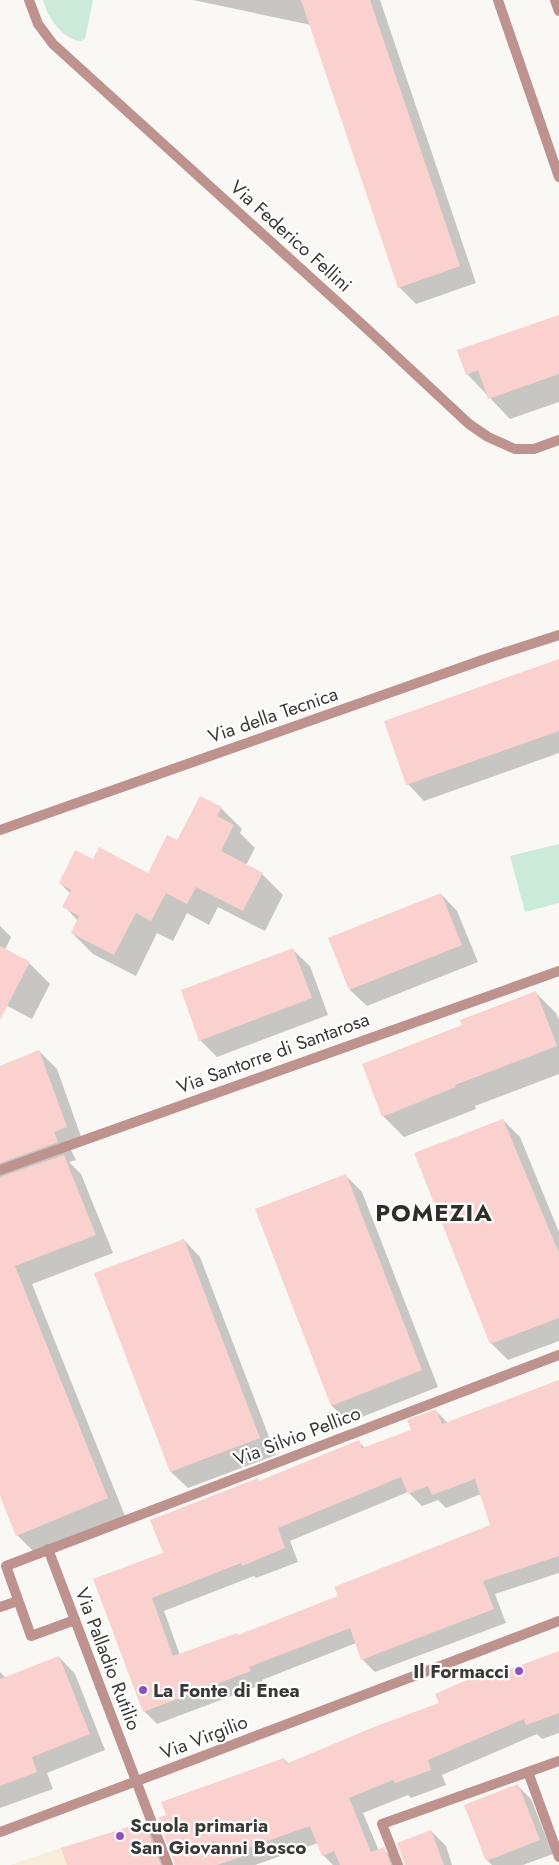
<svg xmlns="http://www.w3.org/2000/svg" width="559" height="1865" font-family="Jost,sans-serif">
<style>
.education{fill:#f7edd8}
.green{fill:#cceada}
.shadow{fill:#0003;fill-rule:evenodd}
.building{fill:#fad1cf;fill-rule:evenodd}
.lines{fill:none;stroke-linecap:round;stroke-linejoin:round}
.service{stroke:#be928e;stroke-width:10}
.minor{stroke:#be928e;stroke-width:10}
.tertiary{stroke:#be928e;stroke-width:10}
.poi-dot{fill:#914ec2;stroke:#fff;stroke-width:2}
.labels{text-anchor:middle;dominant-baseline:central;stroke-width:4.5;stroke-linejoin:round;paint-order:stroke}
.street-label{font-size:19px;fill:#393937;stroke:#fff}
.poi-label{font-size:19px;font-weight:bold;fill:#393937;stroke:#fff;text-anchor:start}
.district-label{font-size:24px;font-weight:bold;letter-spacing:1px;fill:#2f2e2b;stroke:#fff}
</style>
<rect width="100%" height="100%" fill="#f9f8f4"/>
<path class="education" d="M61,1848l91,17h-142z"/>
<g class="green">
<path d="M43,0h50l-8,39 -4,2c-18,-1 -34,-24 -38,-41z"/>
<path d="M559,844v59l-34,9 -15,-56z"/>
</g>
<g class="shadow">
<path d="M193,0h187l96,283 -60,21 -17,-17 -88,-262z"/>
<path d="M559,316v86l-49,17 -43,-45z"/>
<path d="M559,660v93l-135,48 -16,-17z"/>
<path d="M221,808l21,21 -2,4 15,15 -9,17 16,9 21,21 -18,36 -47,-24 -9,18 -22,-12 -14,28 -16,-8 -21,43 -43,-22 -21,-21 6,-12 -14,-15 6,-13 -10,-10 33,-22 56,13 29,-32z"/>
<path d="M441,894l16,17 21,51 -111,44 -17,-16 -20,-52z"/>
<path d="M0,926l11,11 -6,13 24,13 21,21 -18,35 -32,-17z"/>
<path d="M293,950l17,16 18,49 -111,42 -17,-17z"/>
<path d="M535,992l21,21 3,7v54l-84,32 1,3 -72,28 -21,-21 80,-90z"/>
<path d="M39,1051l18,18 27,76 -13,5 5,10 -7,2 12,12 32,79 -81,31 93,232 -90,37 -18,-18 -17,-43v-425z"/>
<path d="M503,1120l17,17 39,95v109l-51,19 -17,-17z"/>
<path d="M345,1175l17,17 76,195 -89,35 -17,-16 -76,-196z"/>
<path d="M184,1240l16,17 76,198 -88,33 -17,-16 -75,-198z"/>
<path d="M559,1382v191l-64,21 11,29 -131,49 -13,-13 -6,-16 -94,37 1,4 -106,40 -13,-13 -50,-132 70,-26 94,-73 2,2 99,-40 6,6 48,-18 23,-19 12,12zM408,1492l14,14 16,-6 8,8 35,-14 11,32 -153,71 -101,39 -58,19 -16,-44 90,-35 2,2 42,-16 -8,-21z"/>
<path d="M559,1655v78l-17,6 -5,-5 -95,41 4,10 -35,13 -3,-3 -45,18 16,38 4,-2 16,16h-66l-10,-10 -5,-12 -63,22h-79l108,-106 5,5 152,-60 37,-28 4,5z"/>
<path d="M59,1657l16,17 30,76 -58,23 6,16 -53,19v-136l6,6z"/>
<path d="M518,1786l13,13 22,55 -30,11h-31l-5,-5z"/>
<path d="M144,1824l15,15 10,26h-100z"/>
<path d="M431,1831l15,15 6,19h-46z"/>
</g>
<g class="building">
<path d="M301,0h69l90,266 -62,22z"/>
<path d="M559,315v59l-71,25 -10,-29 -12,5 -9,-25z"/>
<path d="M559,659v72l-153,54 -22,-64z"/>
<path d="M200,796l22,11 -5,9 17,9 -13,26 42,22 -20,38 -47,-24 -9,17 -21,-11 -15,28 -15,-8 -22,42 -43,-22 8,-17 -17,-9 9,-17 -12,-7 16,-33 18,9 6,-12 49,26 19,-38 10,5z"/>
<path d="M441,893l21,52 -113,45 -21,-52z"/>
<path d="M0,946l30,16 -30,58z"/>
<path d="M293,948l19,50 -113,43 -18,-51z"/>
<path d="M536,991l21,55 -102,39 1,2 -74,30 -20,-53 100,-39 -2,-5z"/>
<path d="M39,1050l28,77 -13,5 4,10 -58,21v-97z"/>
<path d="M503,1119l56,134v65l-69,26 -76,-191z"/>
<path d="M64,1155l32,80 -81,31 93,232 -92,38 -16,-40v-319z"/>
<path d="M346,1174l76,196 -91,36 -76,-197z"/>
<path d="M184,1239l76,199 -90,34 -76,-199z"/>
<path d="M559,1380v176l-76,25 11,28 -133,51 -11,-32 -101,39 2,4 -108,41 -50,-133 70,-26 -13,-33 108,-42 1,3 100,-41 3,8 49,-18 -4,-10 29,-11 6,15zM401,1477l7,17 20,-8 4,9 43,-16 15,46 -156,62 4,9 -100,39 -1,-2 -64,23 -21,-58 89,-35 1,3 43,-18 -7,-20z"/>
<path d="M559,1651v62l-33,12 -2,-6 -96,41 3,10 -36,13 -2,-3 -44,18 22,54 13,-5 7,18h-51l-6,-14 -12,5 -12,-30 -71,25 2,6 -24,8h-42l-17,-47 8,-3 -5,-13 123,-44 2,6 88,-37 65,-24 -4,-9 43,-19 2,5z"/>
<path d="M59,1656l31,78 -58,23 5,15 -37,14v-107z"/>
<path d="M518,1784l22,56 -54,21 -22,-56z"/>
<path d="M144,1822l17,43h-94l-6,-17z"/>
<path d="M431,1830l13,35h-39l-8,-22z"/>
</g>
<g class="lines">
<path class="service" d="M498,0l61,177"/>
<g class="minor">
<path d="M29,0l9,24 15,20 312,283 104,97 19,13 27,12h19l25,-9"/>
<path d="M0,830l491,-173 68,-22"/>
<path d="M0,1170l559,-199"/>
<path d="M48,1549l120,316"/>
<path d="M0,1607l18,-6"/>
<path d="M75,1620l-44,16 -25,-70 553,-211"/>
<path d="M528,1772l31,85"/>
<path d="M398,1865l-16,-41 177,-63"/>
</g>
<g class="tertiary">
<path d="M555,0l4,11"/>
<path d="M0,1832l161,-60 398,-151"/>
</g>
</g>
<g class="poi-dot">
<circle cx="519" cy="1671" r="5"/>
<circle cx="143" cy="1690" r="5"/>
<circle cx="120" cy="1836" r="5"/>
</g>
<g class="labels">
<g class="street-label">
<text transform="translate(291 236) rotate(42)">Via Federico Fellini</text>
<text transform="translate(273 715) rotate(-19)">Via della Tecnica</text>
<text transform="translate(273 1053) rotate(-20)">Via Santorre di Santarosa</text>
<text transform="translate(297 1436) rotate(-21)">Via Silvio Pellico</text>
<text transform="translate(108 1659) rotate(69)">Via Palladio Rutilio</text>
<text transform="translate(204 1737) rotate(-21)">Via Virgilio</text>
</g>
<g class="poi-label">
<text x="509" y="1671" text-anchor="end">Il Formacci</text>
<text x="153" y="1690">La Fonte di Enea</text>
<text x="130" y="1825">Scuola primaria<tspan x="130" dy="22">San Giovanni Bosco</tspan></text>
</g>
<g class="district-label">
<text x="434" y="1212">POMEZIA</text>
</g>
</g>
</svg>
